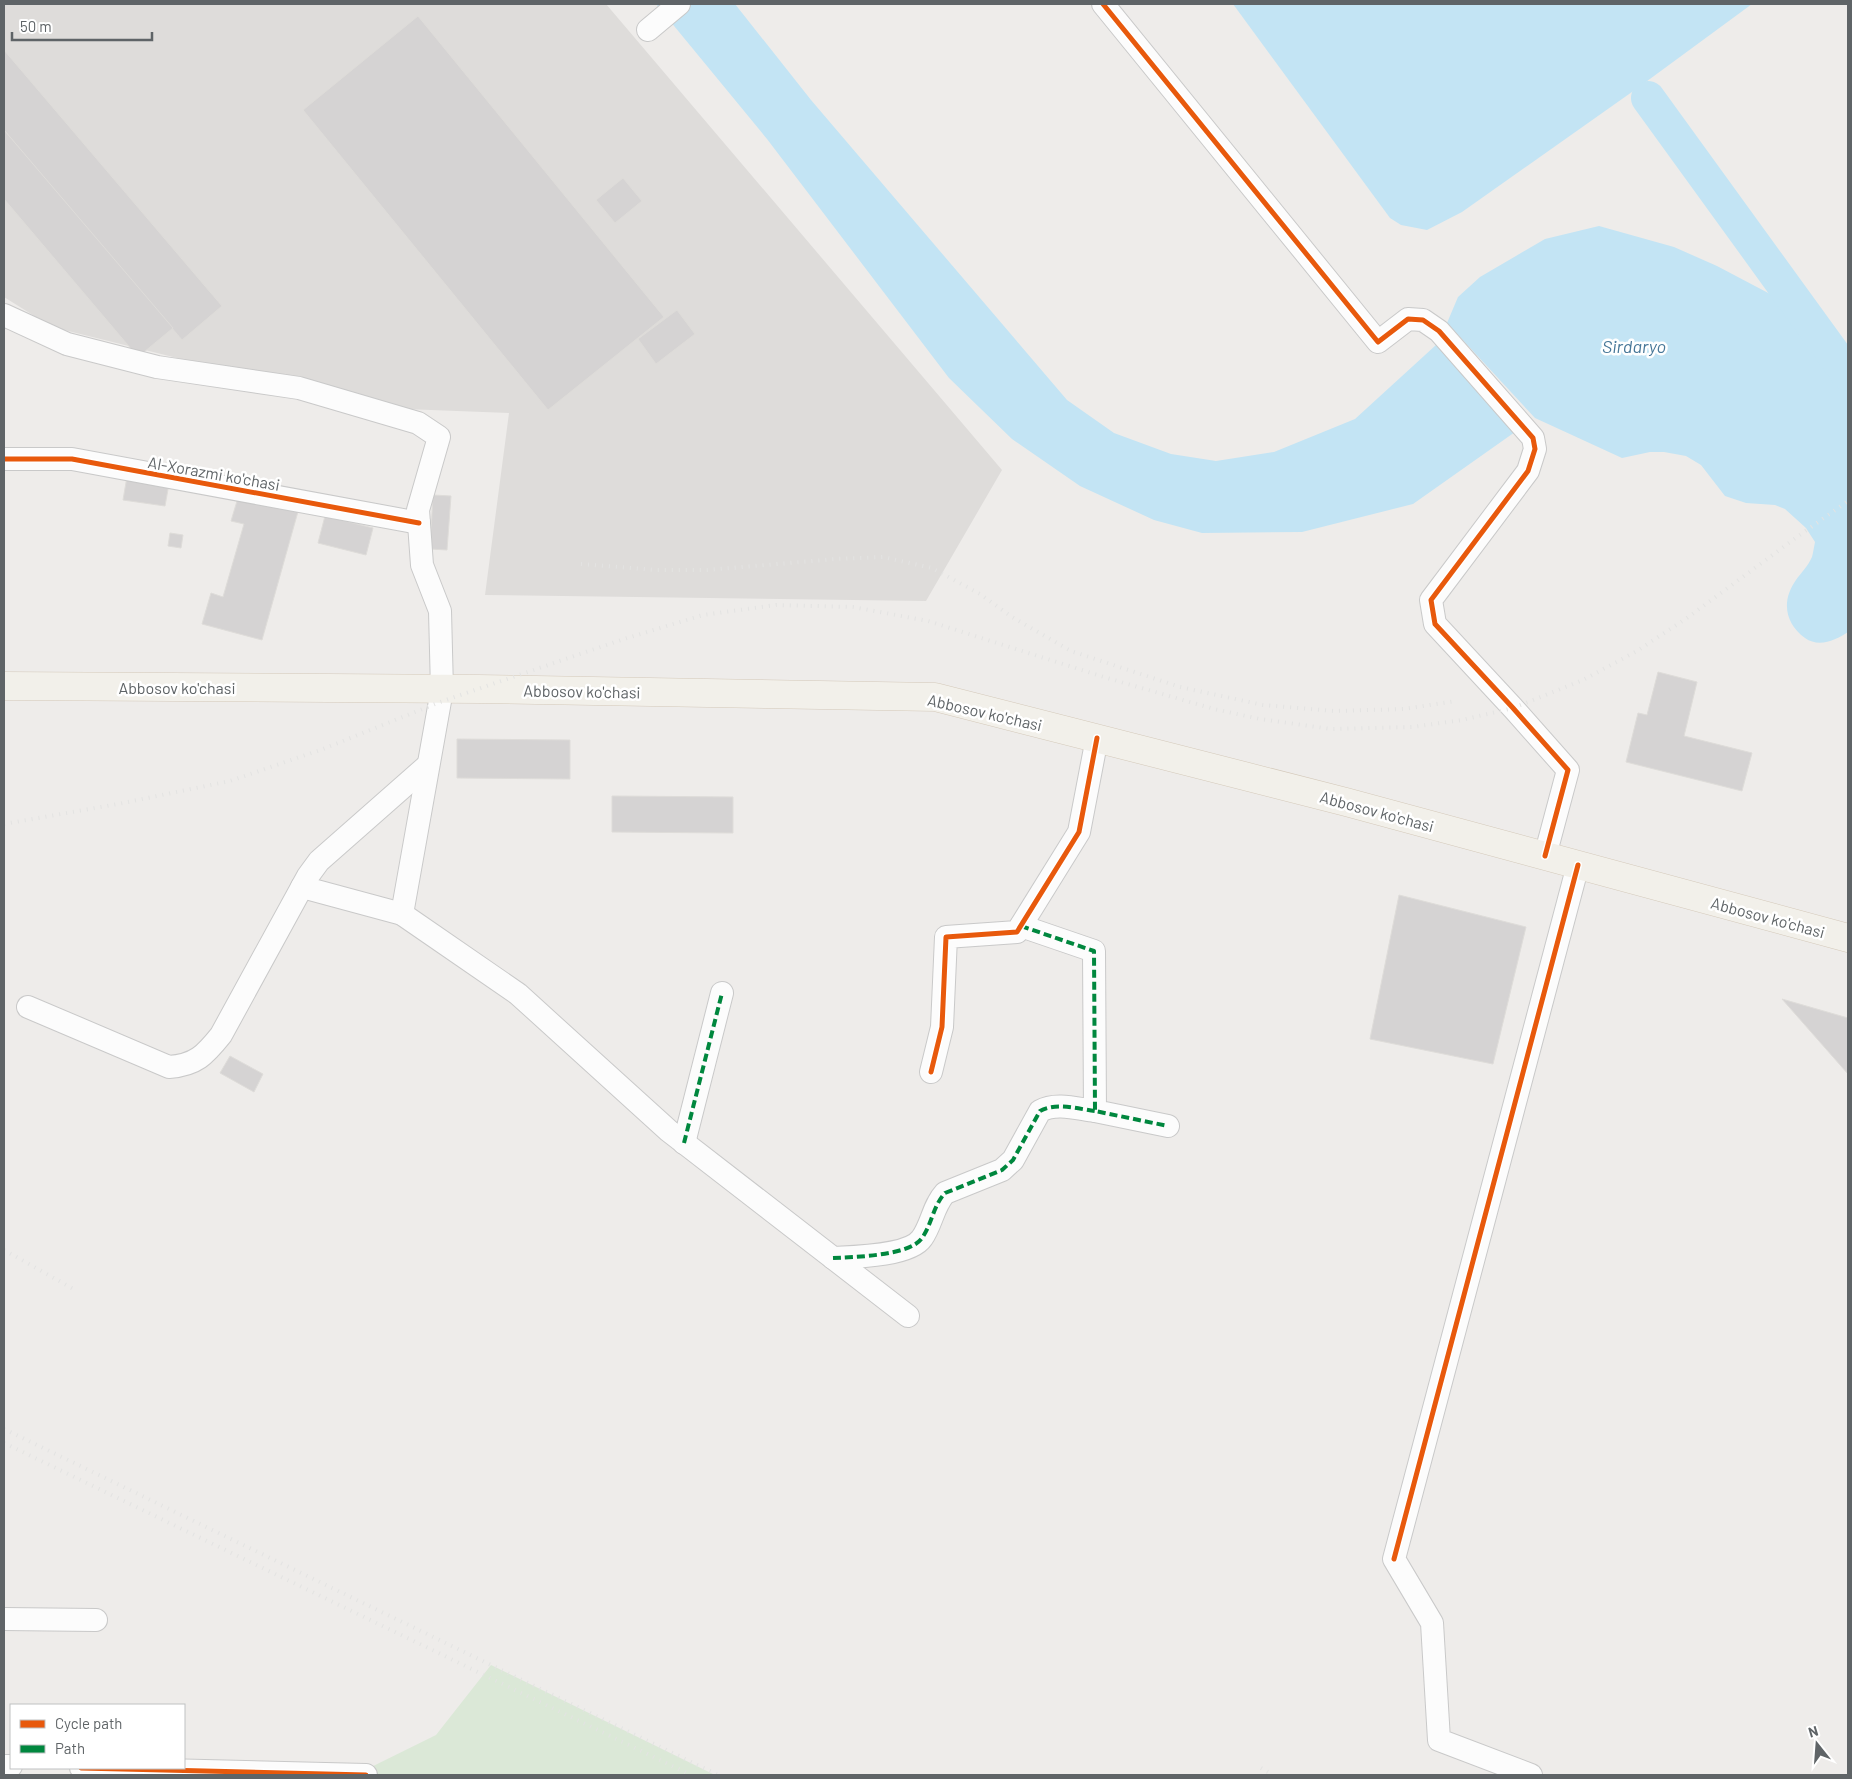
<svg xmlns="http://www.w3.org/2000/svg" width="1852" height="1779" font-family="Barlow,sans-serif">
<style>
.industrial{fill:#dedcda}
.green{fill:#dbe8d7}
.water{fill:#c3e4f4}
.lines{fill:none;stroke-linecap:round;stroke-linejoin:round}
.river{stroke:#c3e4f4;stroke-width:34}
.building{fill:#d5d3d3;stroke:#dedcd9}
.minor-casing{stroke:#c9c9c9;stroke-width:24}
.major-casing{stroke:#d4c9ba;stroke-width:29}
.minor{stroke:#fcfcfc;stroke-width:22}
.major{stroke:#f2f0ea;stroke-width:28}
.rail{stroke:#e3e3e2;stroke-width:4;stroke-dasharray:1 6;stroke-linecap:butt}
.quiet{stroke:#00873e;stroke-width:4;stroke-dasharray:8 4;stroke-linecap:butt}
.cycleway-casing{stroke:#fff;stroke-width:8}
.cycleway{stroke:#e8590c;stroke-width:5}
.labels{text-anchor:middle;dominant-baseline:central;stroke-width:5;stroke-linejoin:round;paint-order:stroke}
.street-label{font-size:16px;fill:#5f6467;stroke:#fff}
.water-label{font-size:18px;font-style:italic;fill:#477798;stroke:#fff}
</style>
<rect width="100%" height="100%" fill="#eeecea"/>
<path class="industrial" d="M4,4h602l396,466 -76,131 -441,-6 24,-182 -130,-5 -327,-81 -48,-30z"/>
<path class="green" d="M491,1665l224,110h-360l81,-40z"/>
<g class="water">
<path d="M656,4h79l76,96 256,300 47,33 57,21 45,7 58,-9 81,-33 81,-74 79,87 -102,72 -111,28 -100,1 -48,-13 -74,-34 -68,-47 -63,-61 -182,-239z"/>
<path d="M1233,4h519l-113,83 -177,125 -35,18 -26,-5 -11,-7z"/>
<path d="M1599,226l75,21 43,19 55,29 29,28 10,17 11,12 21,12h5v268c-12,8 -29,16 -43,6 -20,-15 -24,-37 -9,-58 5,-7 12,-14 16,-23 1,-4 2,-10 3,-15l-9,-14 -21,-19 -10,-4 -29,-2 -21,-7 -24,-31 -15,-9 -22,-4h-14l-28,6 -87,-40 -88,-95 11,-26 22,-20 65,-38z"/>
</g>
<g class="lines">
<path class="river" d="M1648,98l200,276"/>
</g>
<g class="building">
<path d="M418,16l246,301 -116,93 -245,-300z"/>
<path d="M4,50l218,256 -40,34 -178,-210z"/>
<path d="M4,130l169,198 -35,29 -134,-158z"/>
<path d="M623,178l19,23 -27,22 -19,-23z"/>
<path d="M677,310l18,24 -39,30 -18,-25z"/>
<path d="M128,471l42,7 -5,28 -42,-6z"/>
<path d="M240,491l59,17 -37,132 -60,-16 9,-31 12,4 21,-73 -13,-3z"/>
<path d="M433,495l18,1 -4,54 -17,-1z"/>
<path d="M325,516l48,12 -7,27 -48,-12z"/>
<path d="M170,533l13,2 -2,13 -13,-2z"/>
<path d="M1658,672l39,10 -13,54 68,17 -10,38 -116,-29 12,-49 9,2z"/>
<path d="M457,739l113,1v39l-113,-1z"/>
<path d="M612,796l121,1v36l-121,-1z"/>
<path d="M1399,895l127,32 -33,137 -123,-25z"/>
<path d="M1782,999l66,19v56z"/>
<path d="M230,1056l33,18 -9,18 -34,-19z"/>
</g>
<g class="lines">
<defs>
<g id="minor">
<path d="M1103,4l275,338 30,-23 15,1 16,11 94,107 2,11 -7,22 -97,129 4,24 78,84 55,62 -23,86"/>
<path d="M648,30l31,-26"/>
<path d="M4,315l63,29 90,23 142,21 119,35 21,14 -21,73 4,55 18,46 2,79 -40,224"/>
<path d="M4,459h68l347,64"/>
<path d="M302,887l100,27 116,80 151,137 239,185"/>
<path d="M1021,926l73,25 1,160 73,15"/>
<path d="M28,1007l141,60c27,-2 36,-12 52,-32l87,-159 11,-15 109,-96"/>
<path d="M931,1072l11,-45 4,-90 71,-5 62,-100 18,-94"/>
<path d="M684,1143l38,-150"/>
<path d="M833,1258c20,-1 77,-2 89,-20 10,-14 11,-32 23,-45l57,-23 11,-10 27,-49c16,-9 38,-2 55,0"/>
<path d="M4,1619l92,1"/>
<path d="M4,1766h7"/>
<path d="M81,1768l285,7"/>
<path d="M1531,1775l-92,-35 -7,-117 -38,-64 184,-694"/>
</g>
<path id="major" d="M4,686l474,3 457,8 411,105 502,136"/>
</defs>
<use href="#minor" class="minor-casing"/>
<use href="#major" class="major-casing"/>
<use href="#minor" class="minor"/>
<use href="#major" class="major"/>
<g class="rail">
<path d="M581,564l75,6h51l129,-11 47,-2 49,11 48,26 32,23 59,34 109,36 83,18 71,6 70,-2 52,-8"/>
<path d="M4,824l114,-20 112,-23 93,-32 117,-47 184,-63 79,-24 73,-10 77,2 75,14 179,57 107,31 46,10 71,10 81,-2 50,-7 51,-12 70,-28 54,-29 50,-33 110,-81 51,-36"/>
<path d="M4,1250l73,41"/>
<path d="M4,1429l714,346"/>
<path d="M4,1443l687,332"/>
<path d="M1261,1768l12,7"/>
</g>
<g class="quiet">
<path d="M1021,926l73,25 1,160 73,15"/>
<path d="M684,1143l38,-150"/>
<path d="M833,1258c20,-1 77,-2 89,-20 10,-14 11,-32 23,-45l57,-23 11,-10 27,-49c16,-9 38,-2 55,0"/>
</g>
<defs>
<g id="cycleway">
<path d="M1103,4l275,338 30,-23 15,1 16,11 94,107 2,11 -7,22 -97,129 4,24 78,84 55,62 -23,86"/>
<path d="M4,459h68l347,64"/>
<path d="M931,1072l11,-45 4,-90 71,-5 62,-100 18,-94"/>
<path d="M1394,1559l184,-694"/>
<path d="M81,1768l285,7"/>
</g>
</defs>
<use href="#cycleway" class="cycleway-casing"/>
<use href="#cycleway" class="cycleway"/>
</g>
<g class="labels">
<g class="street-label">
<text transform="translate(214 473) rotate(10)">Al-Xorazmi ko'chasi</text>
<text x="177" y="687">Abbosov ko'chasi</text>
<text transform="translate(582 691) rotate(1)">Abbosov ko'chasi</text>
<text transform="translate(985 712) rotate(13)">Abbosov ko'chasi</text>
<text transform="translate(1377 811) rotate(15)">Abbosov ko'chasi</text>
<text transform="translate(1768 917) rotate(15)">Abbosov ko'chasi</text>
</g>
<g class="water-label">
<text x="1634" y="346">Sirdaryo</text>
</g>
</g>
<rect width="1852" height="1779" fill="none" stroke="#5f6467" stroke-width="10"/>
<rect x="10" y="1704" width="175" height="65" fill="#ffffff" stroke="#bfc1c2"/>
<rect x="20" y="1720" width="25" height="8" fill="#e8590c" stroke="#bfc1c2"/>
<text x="55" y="1729" font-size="15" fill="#5f6467">Cycle path</text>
<rect x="20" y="1745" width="25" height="8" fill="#00873e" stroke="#bfc1c2"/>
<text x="55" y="1754" font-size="15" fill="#5f6467">Path</text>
<g transform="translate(1817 1744) rotate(343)" stroke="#ffffff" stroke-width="4" paint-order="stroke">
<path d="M0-4L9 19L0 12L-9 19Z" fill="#5f6467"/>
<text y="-8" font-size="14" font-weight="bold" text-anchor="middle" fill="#5f6467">N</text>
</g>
<path d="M12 32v8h140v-8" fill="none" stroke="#5f6467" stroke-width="2.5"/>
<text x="20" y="32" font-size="15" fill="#5f6467" stroke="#ffffff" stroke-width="4" paint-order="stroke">50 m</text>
</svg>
